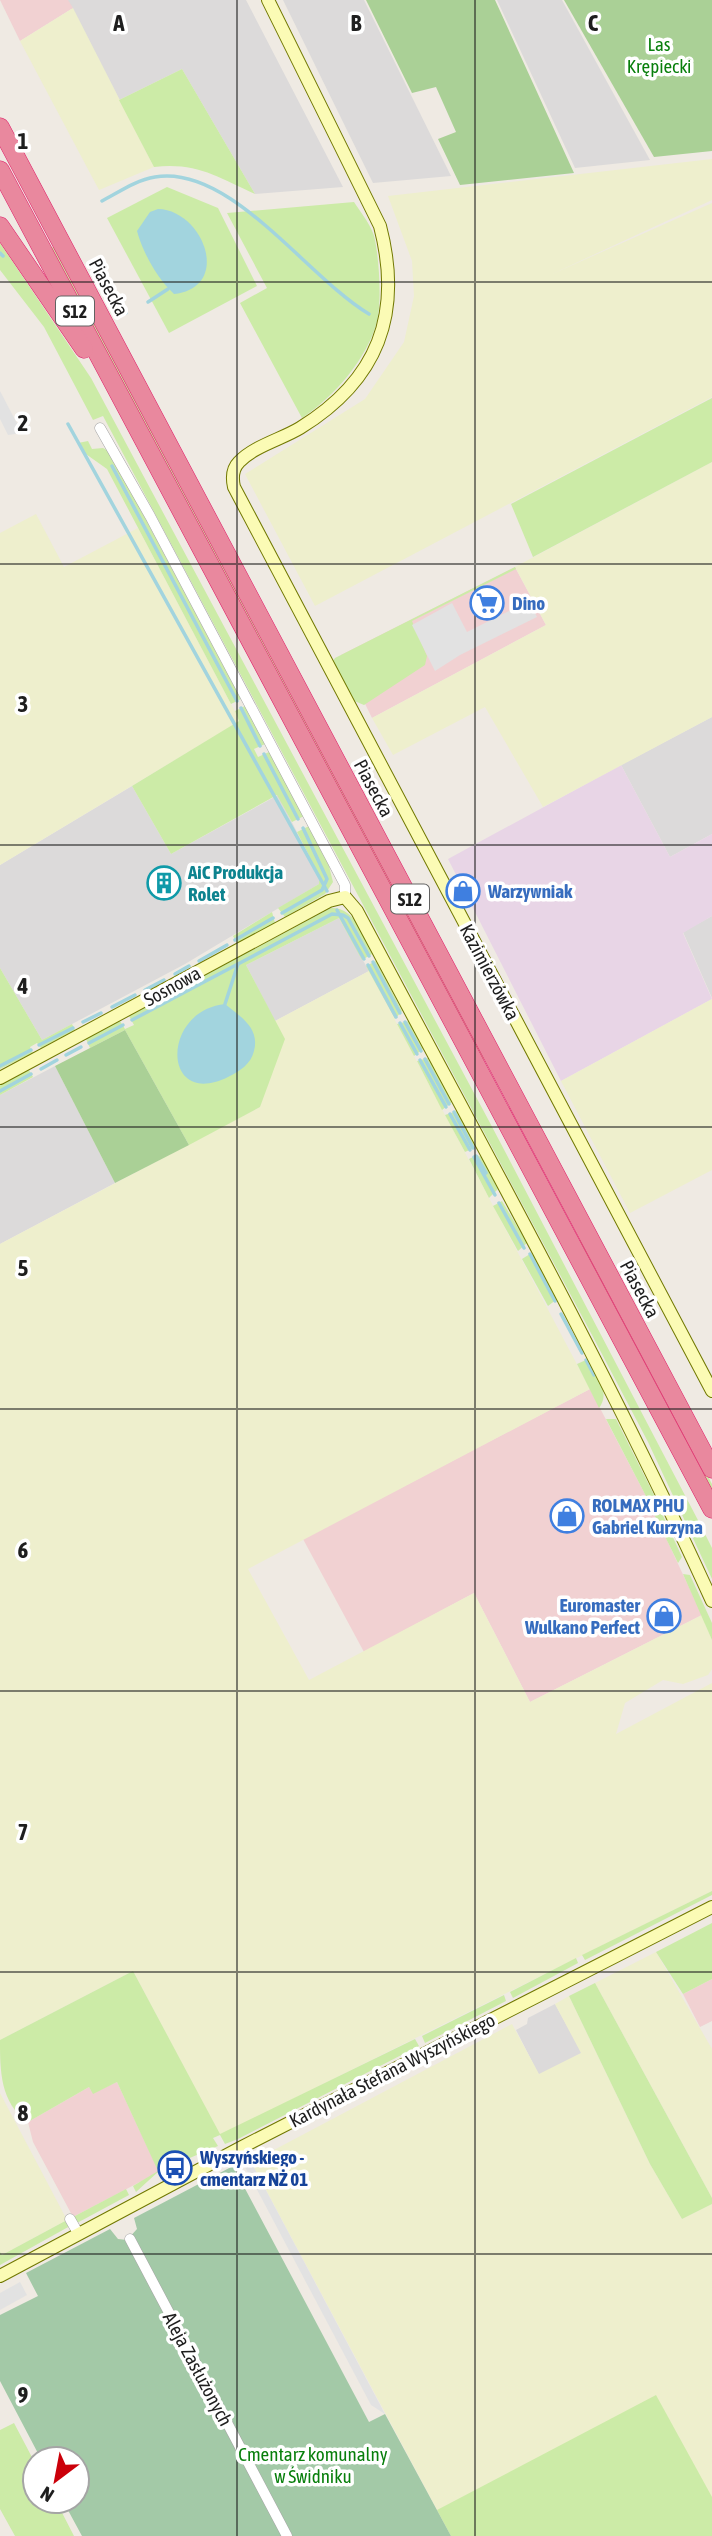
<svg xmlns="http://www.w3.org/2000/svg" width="712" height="2536" font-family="'Asap Condensed',sans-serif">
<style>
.residential{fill:#dcdada}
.commercial{fill:#f1d1d2}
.industrial{fill:#e8d5e6}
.farmland{fill:#eeefcd}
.grass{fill:#cceba7}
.forest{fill:#aad096}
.cemetery{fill:#a3c9a7}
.parking{fill:#e2e2e2}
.water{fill:#a2d4de}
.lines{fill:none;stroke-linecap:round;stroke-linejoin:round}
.stream{stroke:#a2d4de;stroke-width:3.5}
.street-casing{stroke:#a5a5a5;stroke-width:11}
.secondary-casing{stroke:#717801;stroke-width:14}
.highway-casing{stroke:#df1e69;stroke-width:19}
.street{stroke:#fff;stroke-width:10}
.secondary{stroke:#fbfbb5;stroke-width:12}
.highway{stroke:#e9889e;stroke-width:18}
.grid{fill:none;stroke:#1e1e1e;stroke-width:2;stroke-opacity:0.55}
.labels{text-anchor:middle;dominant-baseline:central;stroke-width:7;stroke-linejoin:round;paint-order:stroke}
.shield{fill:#fff;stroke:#626262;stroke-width:2}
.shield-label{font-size:18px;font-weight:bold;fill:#1e1e1e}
.park-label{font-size:19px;fill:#087f0c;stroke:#fff}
.street-label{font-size:19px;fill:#1e1e1e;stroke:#fff}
.shop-label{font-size:19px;font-weight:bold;fill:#366cbe;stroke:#fff;text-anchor:start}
.culture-label{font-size:19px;font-weight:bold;fill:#0d838f;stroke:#fff;text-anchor:start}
.transit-label{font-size:19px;font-weight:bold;fill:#164399;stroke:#fff;text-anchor:start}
.grid-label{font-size:23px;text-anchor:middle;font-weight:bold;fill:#1e1e1e;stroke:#fff;stroke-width:7;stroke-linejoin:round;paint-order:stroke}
</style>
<rect width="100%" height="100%" fill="#efeae3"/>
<g class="residential">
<path d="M67,0h179l97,187 -88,7 -73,-125 -63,31z"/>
<path d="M283,0h81l87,176 -78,7z"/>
<path d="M497,0h65l88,160 -75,8z"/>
<path d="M712,717v117l-42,23 -49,-92z"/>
<path d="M132,786l39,68 107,-59 41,80v9l-134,80 -143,76 -42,-72v-103z"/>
<path d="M712,916v82l-29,-66z"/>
<path d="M339,918l30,53 -94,50 -29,-56z"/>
<path d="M55,1066l60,117 -115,61v-149z"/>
<path d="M555,2004l27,49 -43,22 -23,-45 11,-6 1,-6z"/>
</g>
<g class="commercial">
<path d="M0,0h68l5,8 -53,33z"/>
<path d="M515,567l31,58 -174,93 -31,-63z"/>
<path d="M590,1389l59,113 53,113 -172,87 -56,-109 -110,59 -61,-113z"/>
<path d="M712,1979v42l-12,6 -17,-33z"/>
<path d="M117,2082l42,90 -86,45 -40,-75 -5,-20 61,-35 4,6z"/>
</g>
<path class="industrial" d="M621,765l49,92 42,-23v82l-29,17 29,66 -151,82 -113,-222z"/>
<g class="farmland">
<path d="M73,8l81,159 -55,23 -79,-149z"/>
<path d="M712,159v41l-162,75 162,-72v194l-397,209 -70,-132 120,-75 39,-57 10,-46 -2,-35 -24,-65z"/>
<path d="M712,462v255l-169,90 -58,-100 -92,48 -21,-37 174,-93 -31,-58z"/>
<path d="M36,514l28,53 74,-39 102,193 -240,144v-332z"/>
<path d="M369,971l221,418 -342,180 61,111 165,-87 56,109 172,-87 10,25v29l-4,6 -25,9 -20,-4 -38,23 -9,31 96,-51v208l-492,244 -87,-164 -133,69v-796l260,-137 15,-86z"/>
<path d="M712,999v171l-82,43 -69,-132z"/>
<path d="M656,1952l56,97v149l-117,-215z"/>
<path d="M569,1996l81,168 32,55 30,-15v332h-261l-200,-374 261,-138 27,50 42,-21 -26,-49z"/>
<path d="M0,2093l67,127 -65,35 -2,-3z"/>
</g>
<g class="grass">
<path d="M182,69l73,125c-37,-17 -59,-32 -101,-27l-35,-67z"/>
<path d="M167,187l51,21 39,78 -88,47 -62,-115z"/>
<path d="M354,202c7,11 19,25 21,38 4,20 7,61 2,81 -9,37 -44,77 -75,97l-62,-115 27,-15 -40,-75z"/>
<path d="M0,243l91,135 398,743 211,403 12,24v31l-64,-137 -56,-107 -489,-919 -10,4 -49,-93 -44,-57z"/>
<path d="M55,246l431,812 -4,2 -431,-812z"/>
<path d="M712,398v64l-179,95 -22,-53z"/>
<path d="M88,441l4,8 11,-1 7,4 131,247 -10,5 -124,-235 -24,-17 -5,-9z"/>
<path d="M515,567l1,2 -104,52 15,35 -2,9 -61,40 -12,-5 -19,-39 2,-3z"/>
<path d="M245,706l20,38 -11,5 4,8 11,-5 35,64 -12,6 -15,-27 -106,59 -39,-68 107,-65 -4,-10z"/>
<path d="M309,826l20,40 4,16 -8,12 -40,23 -7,-9 41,-24v-9l-22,-43z"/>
<path d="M331,908c24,-1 32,28 41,46l-10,6 -23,-42 -93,47 39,74 -25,68 -71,38 -64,-115 -35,18 -4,-9 34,-18 5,8 9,-4 -5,-9z"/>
<path d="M272,912l3,11 -38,20 -4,-7z"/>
<path d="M376,961l26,50 -7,8 -29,-53z"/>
<path d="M0,968l42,72 30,-16 3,6 -34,18 -4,-5 -7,4 3,6 -33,16z"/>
<path d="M409,1021l14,28 -9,7 -17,-32z"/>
<path d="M428,1058l24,44 -10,8 -25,-49z"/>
<path d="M29,1070l4,7 -33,18v-10z"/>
<path d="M457,1111l17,33v4l-9,4 -20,-37z"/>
<path d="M477,1155l4,2 17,32 -9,9 -20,-39z"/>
<path d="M502,1201l25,42 -9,8 -25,-45z"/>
<path d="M582,1238l130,246v8l-134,-251z"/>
<path d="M530,1254l4,2 23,43 -9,7 -26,-47z"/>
<path d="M586,1360l4,2c7,15 21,31 9,46l-22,-44z"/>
<path d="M606,1419h10l40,80 -7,3z"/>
<path d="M659,1507l23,50 -4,6 -26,-53z"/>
<path d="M683,1574l7,1 22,48v17z"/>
<path d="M712,1891v4l-127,65 -3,-5z"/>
<path d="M712,1923v56l-29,15 -27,-42z"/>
<path d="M576,1958l2,5 -65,35 -3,-6z"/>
<path d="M133,1971l87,163 195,-95 4,7 -181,93 -13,5 -5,-9 -7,3 5,8 -59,25 -23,21 -3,-6 25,-15 -41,-89 -24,12 -4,-7 -61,35c-28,-19 -28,-52 -28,-82z"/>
<path d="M595,1983l117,215v6l-30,15 -32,-55 -81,-168z"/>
<path d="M504,1995l2,6 -81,42 -3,-7z"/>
<path d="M126,2189l3,6 -52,28 -4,-6z"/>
<path d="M67,2220l3,6 -70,39v-13l2,3z"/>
<path d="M656,2395l56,102v39h-261l-14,-26z"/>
<path d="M14,2423l21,40v38h21l18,35h-59l-15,-27v-79z"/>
</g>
<g class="forest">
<path d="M366,0h129l79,173 -114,12 -22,-46 18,-7 -20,-45 -24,6z"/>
<path d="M564,0h148v151l-58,6z"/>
<path d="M125,1030l64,115 -74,38 -60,-117z"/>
</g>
<path class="cemetery" d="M233,2166l136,256 16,-8 66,122h-369l-19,-35h14v-42h-36l-41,-78v-66l38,-19 -12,-23 84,-44 8,10 9,1 10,-11 -3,-11z"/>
<g class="parking">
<path d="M0,391l22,42 -14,2 -8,-16z"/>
<path d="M529,601l8,16 -77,38 -25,16 -23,-46 40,-22 15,29z"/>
<path d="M251,2162l134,252 -14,-9 -126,-238z"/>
<path d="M20,2282l7,13 -27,15v-17z"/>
</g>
<g class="water">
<path d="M158,209c45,1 75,78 16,85 -17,-16 -31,-41 -37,-63l13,-19z"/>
<path d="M225,1004c16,13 35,24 29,47 -3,13 -14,20 -26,26 -66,33 -68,-66 -3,-73z"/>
</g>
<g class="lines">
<g class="stream">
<path d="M102,201c17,-9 34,-21 53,-24 75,-13 152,100 214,137"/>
<path d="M0,253l3,3"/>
<path d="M97,259l29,54"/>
<path d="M148,302l20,-13"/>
<path d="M68,424l259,467"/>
<path d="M112,466l125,235"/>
<path d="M241,708l19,38"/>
<path d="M264,754l34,65"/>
<path d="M337,910l27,49"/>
<path d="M282,913l40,-23 5,-11 -24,-51"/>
<path d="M235,940l38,-22"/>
<path d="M199,961l28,-16"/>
<path d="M373,962l27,51"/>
<path d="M368,965l28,52"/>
<path d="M175,974l14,-8"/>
<path d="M145,990l19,-10"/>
<path d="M225,1004l13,-40 94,-50 11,1 5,3 21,38"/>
<path d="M112,1007l23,-12"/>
<path d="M132,1020l106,-56"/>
<path d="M83,1022l18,-9"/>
<path d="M405,1022l16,29"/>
<path d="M400,1023l17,31"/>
<path d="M89,1043l34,-18"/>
<path d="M39,1045l34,-17"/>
<path d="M66,1055l15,-8"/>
<path d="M425,1059l24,45"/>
<path d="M420,1060l26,47"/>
<path d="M0,1066l31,-16"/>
<path d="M41,1069l16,-9"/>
<path d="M0,1091l31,-17"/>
<path d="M454,1112l19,36"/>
<path d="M450,1114l20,36"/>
<path d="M476,1156l10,17"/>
<path d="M474,1157l21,38"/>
<path d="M499,1203l25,45"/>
<path d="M530,1254l25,47"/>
<path d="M561,1314l21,39"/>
<path d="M586,1360l8,15"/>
</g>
<defs>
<g id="street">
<path d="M100,428l50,88 195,369v12"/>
<path d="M70,2219l8,14"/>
<path d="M130,2239l157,297"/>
</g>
<g id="secondary">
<path d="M268,0l112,226c23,88 -2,154 -80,202 -18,11 -46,18 -61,34 -7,7 -7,16 -5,25l478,904"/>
<path d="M0,1078l329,-177 16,-4 12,14c121,228 248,455 355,690"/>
<path d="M0,2276l242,-129 470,-240"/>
</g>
<g id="highway">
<path d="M0,127l712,1342"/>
<path d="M0,170l712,1339"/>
<path d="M0,226l84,123"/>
</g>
</defs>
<use href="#street" class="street-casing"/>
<use href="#secondary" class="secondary-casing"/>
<use href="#highway" class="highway-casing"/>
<use href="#street" class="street"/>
<use href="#secondary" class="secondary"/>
<use href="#highway" class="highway"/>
</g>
<path class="grid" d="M237,0v2536M475,0v2536M0,282h712M0,564h712M0,845h712M0,1127h712M0,1409h712M0,1691h712M0,1972h712M0,2254h712"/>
<defs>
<symbol id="supermarket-ring" viewBox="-11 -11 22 22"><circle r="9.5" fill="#fff" stroke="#3f7fe0" stroke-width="1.5"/><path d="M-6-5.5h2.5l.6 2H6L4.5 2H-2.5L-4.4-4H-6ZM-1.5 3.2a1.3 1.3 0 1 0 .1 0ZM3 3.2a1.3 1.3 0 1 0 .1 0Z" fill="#3f7fe0"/></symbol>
<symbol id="building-ring" viewBox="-11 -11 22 22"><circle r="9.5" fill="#fff" stroke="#0f9aa8" stroke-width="1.5"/><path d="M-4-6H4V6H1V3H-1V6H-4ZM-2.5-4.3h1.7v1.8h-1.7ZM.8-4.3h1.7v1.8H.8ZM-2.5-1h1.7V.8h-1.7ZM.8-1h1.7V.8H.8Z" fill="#0f9aa8"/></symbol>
<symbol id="shop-ring" viewBox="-11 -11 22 22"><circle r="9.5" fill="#fff" stroke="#3f7fe0" stroke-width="1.5"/><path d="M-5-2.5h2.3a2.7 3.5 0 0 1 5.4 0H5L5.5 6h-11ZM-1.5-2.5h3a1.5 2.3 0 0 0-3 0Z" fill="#3f7fe0"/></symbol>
<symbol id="bus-ring" viewBox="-11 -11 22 22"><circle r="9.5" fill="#fff" stroke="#1a4fb4" stroke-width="1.5"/><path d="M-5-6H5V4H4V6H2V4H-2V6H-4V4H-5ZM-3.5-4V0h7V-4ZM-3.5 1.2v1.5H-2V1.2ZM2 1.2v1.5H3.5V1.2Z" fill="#1a4fb4"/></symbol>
</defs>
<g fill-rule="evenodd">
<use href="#supermarket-ring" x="468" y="584" width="38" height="38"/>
<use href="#building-ring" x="145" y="864" width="38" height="38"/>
<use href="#shop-ring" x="444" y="872" width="38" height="38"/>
<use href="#shop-ring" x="548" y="1497" width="38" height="38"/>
<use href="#shop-ring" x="645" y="1597" width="38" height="38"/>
<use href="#bus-ring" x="156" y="2149" width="38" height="38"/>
</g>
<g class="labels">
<g class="shield">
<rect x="56" y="296.5" width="38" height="29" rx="5"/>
<rect x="391" y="884.5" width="38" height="29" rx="5"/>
</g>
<g class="shield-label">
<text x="75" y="311">S12</text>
<text x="410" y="899">S12</text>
</g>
<g class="park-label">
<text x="659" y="44">Las<tspan x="659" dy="22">Krępiecki</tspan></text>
<text x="313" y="2454">Cmentarz komunalny<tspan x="313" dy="22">w Świdniku</tspan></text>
</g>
<g class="street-label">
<text transform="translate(109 287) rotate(62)">Piasecka</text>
<text transform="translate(374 788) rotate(62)">Piasecka</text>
<text transform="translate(490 972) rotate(62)">Kazimierzówka</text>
<text transform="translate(172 986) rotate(-29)">Sosnowa</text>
<text transform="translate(640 1289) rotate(62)">Piasecka</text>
<text transform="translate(392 2070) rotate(-27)">Kardynała Stefana Wyszyńskiego</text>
<text transform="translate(198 2369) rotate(62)">Aleja Zasłużonych</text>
</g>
<g class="shop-label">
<text x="512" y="603">Dino</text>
<text x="488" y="891">Warzywniak</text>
<text x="592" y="1505">ROLMAX PHU<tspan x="592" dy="22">Gabriel Kurzyna</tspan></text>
<text x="640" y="1605" text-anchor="end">Euromaster<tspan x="640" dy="22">Wulkano Perfect</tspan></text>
</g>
<g class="culture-label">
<text x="188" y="872">AiC Produkcja<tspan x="188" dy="22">Rolet</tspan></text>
</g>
<g class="transit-label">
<text x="200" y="2157">Wyszyńskiego -<tspan x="200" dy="22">cmentarz NŻ 01</tspan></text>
</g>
</g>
<g class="grid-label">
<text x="119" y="31">A</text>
<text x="356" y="31">B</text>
<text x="593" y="31">C</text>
<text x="23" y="149">1</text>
<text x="23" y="431">2</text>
<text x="23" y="712">3</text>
<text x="23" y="994">4</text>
<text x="23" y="1276">5</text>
<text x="23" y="1558">6</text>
<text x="23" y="1840">7</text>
<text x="23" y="2121">8</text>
<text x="23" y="2403">9</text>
</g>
<g transform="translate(56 2480) rotate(212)"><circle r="33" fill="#ffffff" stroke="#a5a5a5" stroke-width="2"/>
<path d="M0-5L12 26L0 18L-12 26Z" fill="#cb000a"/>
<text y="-10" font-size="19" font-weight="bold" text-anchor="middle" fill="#1e1e1e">N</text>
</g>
</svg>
